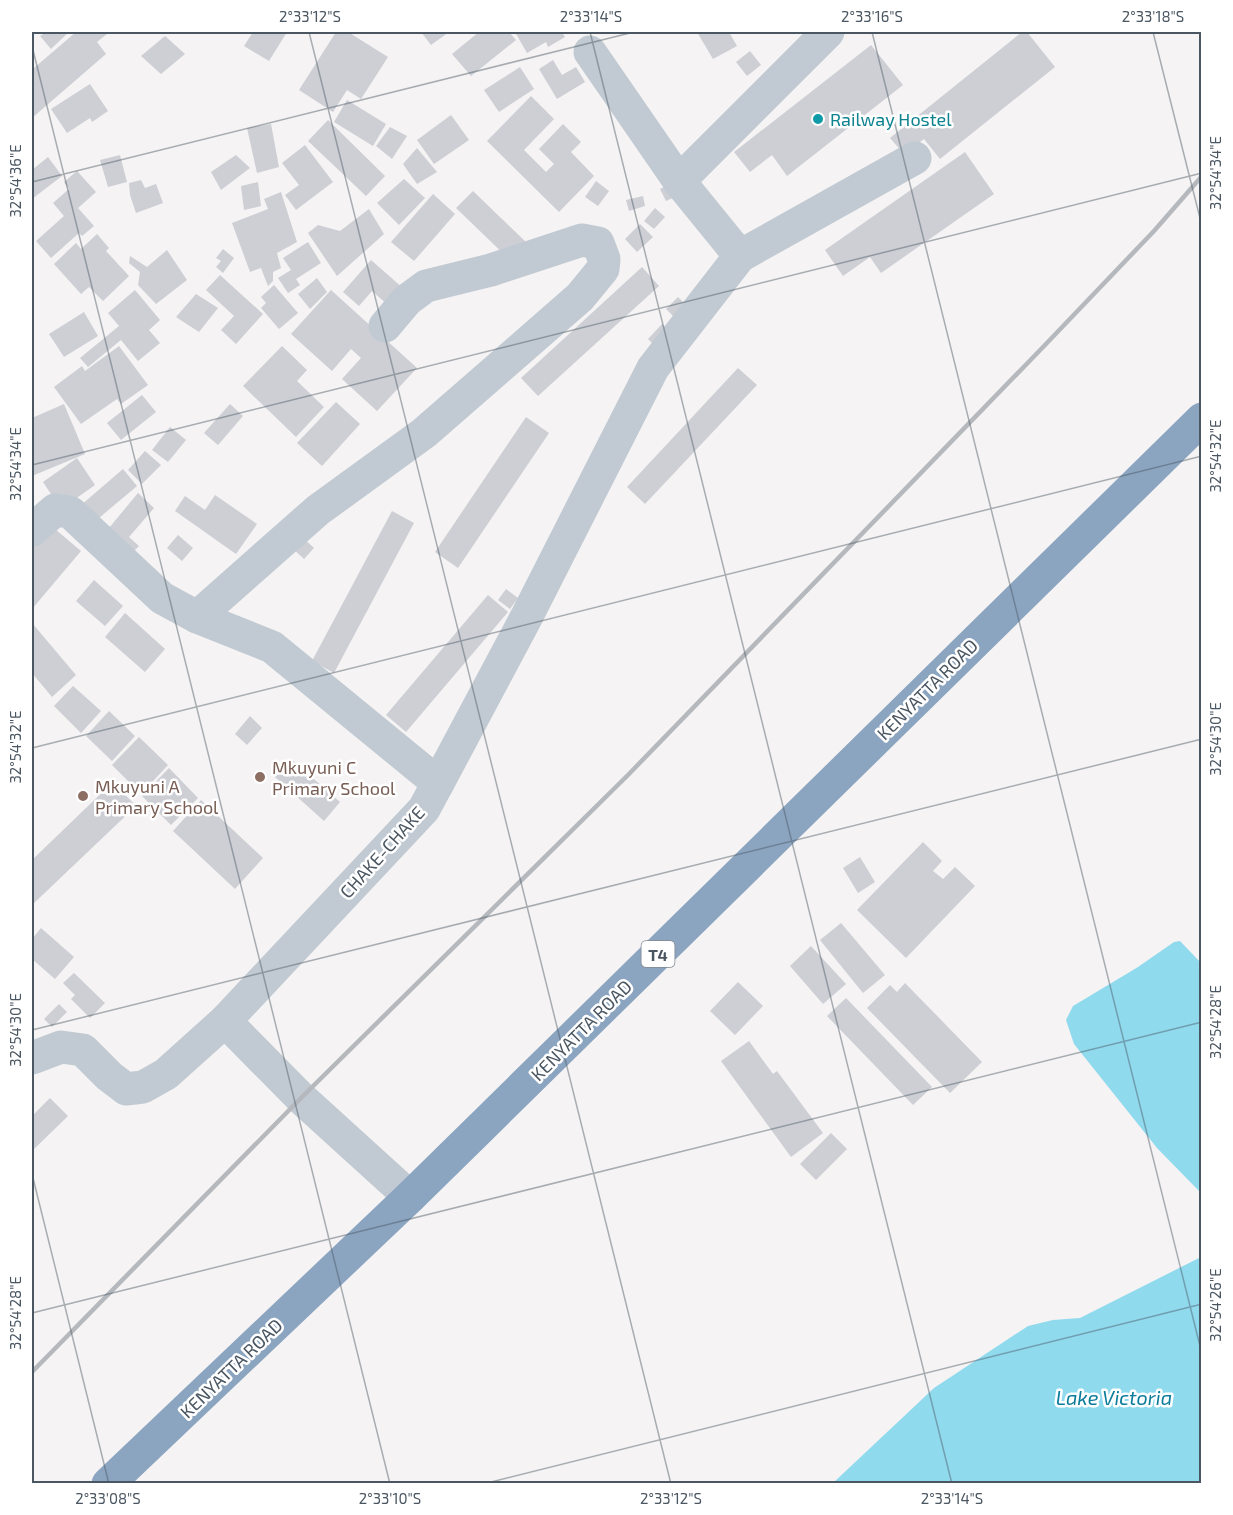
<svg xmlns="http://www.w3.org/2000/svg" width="1233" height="1515" font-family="'Exo 2',sans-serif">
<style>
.water{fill:#90daee}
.building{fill:#cdcfd5}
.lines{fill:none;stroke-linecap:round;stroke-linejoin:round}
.minor{stroke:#c1cad2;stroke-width:33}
.highway{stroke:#8ba5c1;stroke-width:33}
.rail{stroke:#b5b8bd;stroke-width:4.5}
.ticks{fill:none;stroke:#4a5661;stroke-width:1.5;stroke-opacity:0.45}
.culture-dot{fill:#0f9aa8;stroke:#fff;stroke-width:2}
.education-dot{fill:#8d6e63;stroke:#fff;stroke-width:2}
.labels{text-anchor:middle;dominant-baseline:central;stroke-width:5;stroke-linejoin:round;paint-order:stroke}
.shield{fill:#fff;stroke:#808990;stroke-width:1.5}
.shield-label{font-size:16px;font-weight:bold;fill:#4a5661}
.culture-label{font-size:18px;fill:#0d838f;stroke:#fff;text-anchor:start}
.street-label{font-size:18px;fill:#4a5661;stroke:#fff}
.education-label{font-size:18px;fill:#785e54;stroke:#fff;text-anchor:start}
.water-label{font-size:20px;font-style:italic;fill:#0c7c9b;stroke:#fff}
.neatline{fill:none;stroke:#4a5661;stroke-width:2}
.ticks-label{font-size:15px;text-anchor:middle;fill:#4a5661}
</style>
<rect width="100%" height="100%" fill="#f5f3f3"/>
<g class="water">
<path d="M1180,941l21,22v230l-44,-45 -83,-104 -8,-24 7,-14 65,-39 36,-25z"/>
<path d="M1201,1257v226h-368l101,-95 94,-62 25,-6 27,-2z"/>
</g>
<g class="building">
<path d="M46,32h23l-18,17 -11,-13z"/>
<path d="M76,32h29l2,2 -10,8 9,12 -74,64v-52l2,2z"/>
<path d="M253,32h34l-18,29 -25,-15z"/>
<path d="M336,32h12l40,25 -27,42 -14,-9 -14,22 -34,-22z"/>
<path d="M421,32h28l-18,13z"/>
<path d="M479,32h30l7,8 -45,36 -19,-22z"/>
<path d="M515,32h47l3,5 -17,10 -2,-5 -19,11z"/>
<path d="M697,32h32l8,14 -24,13z"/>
<path d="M1022,32h5l28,35 -115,92 -16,-20 -20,15 -14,-16z"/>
<path d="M165,36l20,18 -24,20 -20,-18z"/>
<path d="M871,45l32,40 -116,91 -15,-21 -22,17 -16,-20z"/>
<path d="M750,51l11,14 -14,11 -11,-14z"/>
<path d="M553,60l9,15 14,-8 9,15 -28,17 -18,-30z"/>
<path d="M520,67l14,22 -35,23 -15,-22z"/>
<path d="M90,84l18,27 -16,11 -2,-4 -23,15 -16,-24z"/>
<path d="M531,96l23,23 -30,31 22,22 8,-8 -15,-15 24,-25 18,18 -10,10 23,24 -35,36 -72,-71z"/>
<path d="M347,100l39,24 -13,22 -39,-24z"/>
<path d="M451,115l18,25 -35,24 -17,-24z"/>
<path d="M328,120l57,56 -19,20 -58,-55z"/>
<path d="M271,124l8,43 -22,6 -10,-45z"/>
<path d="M390,127l17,9 -15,23 -16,-13z"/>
<path d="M305,145l28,37 -37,28 -11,-15 14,-10 -17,-22z"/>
<path d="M417,148l20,24 -20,12 -14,-20z"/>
<path d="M965,152l29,42 -113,79 -11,-16 -27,19 -18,-26z"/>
<path d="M120,155l7,27 -19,5 -8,-27z"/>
<path d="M236,155l14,13 -29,22 -10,-18z"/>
<path d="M48,157l14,19 -30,23v-29z"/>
<path d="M77,171l19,21 -18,16 16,18 -12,10 -3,-3 -28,25 -15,-17 28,-25 -11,-13 16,-14 -5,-7z"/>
<path d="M404,179l21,19 -26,27 -22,-22z"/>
<path d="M141,180l4,8 11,-4 7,19 -27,10 -6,-18 -1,-12z"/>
<path d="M596,181l13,10 -11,15 -13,-9z"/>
<path d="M258,182l3,24 -17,4 -3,-24z"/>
<path d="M670,184l5,13 -9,4 -6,-12z"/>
<path d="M473,191l55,53 -16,18 -56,-54z"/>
<path d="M281,192l16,50 -20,11 4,15 -8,4v9l-5,5 -7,-18 -11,4 -18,-49 36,-14 -4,-10z"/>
<path d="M433,194l22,20 -41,47 -23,-19z"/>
<path d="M643,196l2,10 -16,5 -3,-11z"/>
<path d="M655,208l10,9 -11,12 -10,-8z"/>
<path d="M369,209l15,25 -47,42 -29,-43 10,-8 22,6z"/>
<path d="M640,224l13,13 -16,15 -12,-13z"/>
<path d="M97,234l12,14 -3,3 23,25 -26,25 -14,-14 -8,7 -27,-30 22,-21 5,6z"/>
<path d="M308,242l13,21 -25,16 4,6 -12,8 -10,-15 13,-8 -8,-12z"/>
<path d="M223,249l11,9 -11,15 -7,-6 5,-6 -5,-3z"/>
<path d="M167,250l20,30 -31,24 -18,-19 2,-13 -11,-9 1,-7 17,11z"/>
<path d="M371,260l33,29 -15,17 -17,-15 -13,15 -16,-14z"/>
<path d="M642,267l17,19 -121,110 -17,-18z"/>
<path d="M220,275l43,39 -27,30 -15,-14 13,-14 -28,-26z"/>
<path d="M317,278l10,14 -17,17 -12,-15z"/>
<path d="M274,285l24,28 -19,16 -18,-21 5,-5 -5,-6z"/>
<path d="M135,290l25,30 -11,10 11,13 -22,18 -17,-21 -33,27 -8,-9 39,-32 -11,-13z"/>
<path d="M331,290l86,78 -40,43 -35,-32 19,-21 -10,-9 -19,22 -41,-37z"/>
<path d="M196,294l22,14 -19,24 -23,-15z"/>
<path d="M678,297l18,18 -12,12 -18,-18z"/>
<path d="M84,312l14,24 -34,21 -15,-23z"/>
<path d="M662,324l15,13 -14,17 -15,-15z"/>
<path d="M119,346l29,39 -27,19 -4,-5 -36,25 -27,-37 28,-21 3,5z"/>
<path d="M282,346l25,24 -10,11 27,26 -28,30 -53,-51z"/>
<path d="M738,368l19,17 -112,119 -18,-17z"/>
<path d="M142,395l14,17 -35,28 -14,-17z"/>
<path d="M336,402l24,22 -38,42 -25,-23z"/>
<path d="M64,404l21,50 -53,22v-58z"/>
<path d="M230,404l13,12 -25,29 -14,-12z"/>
<path d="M526,417l23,16 -91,135 -23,-16z"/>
<path d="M170,427l16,13 -18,22 -16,-12z"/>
<path d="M145,451l16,14 -19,19 -14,-14z"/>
<path d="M77,458l18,27 -34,24 -18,-27z"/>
<path d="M123,469l14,17 -44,37 -13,-17z"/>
<path d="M138,493l16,15 -25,29 10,9 -10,10 -25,-22z"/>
<path d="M215,495l42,29 -21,30 -61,-43 10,-15 20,14z"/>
<path d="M392,511l22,12 -80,150 -22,-12z"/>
<path d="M49,524l32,27 -49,58v-65z"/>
<path d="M178,535l15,13 -11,13 -15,-13z"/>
<path d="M300,535l14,13 -10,11 -14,-13z"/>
<path d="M94,580l29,26 -18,20 -29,-25z"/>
<path d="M506,589l12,9 -8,11 -12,-9z"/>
<path d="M488,595l20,17 -102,120 -20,-17z"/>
<path d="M125,613l40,36 -20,23 -40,-35z"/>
<path d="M32,623l44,52 -24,22 -20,-24z"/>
<path d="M73,686l28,25 -20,22 -27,-27z"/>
<path d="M109,711l26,25 -23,25 -26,-25z"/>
<path d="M250,716l12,12 -15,17 -12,-11z"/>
<path d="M139,737l29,28 -27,29 -29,-29z"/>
<path d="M291,759l49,43 -16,19 -49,-44z"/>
<path d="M169,768l29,30 -27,27 -29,-29z"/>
<path d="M113,782l23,24 -104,99v-45z"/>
<path d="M201,800l62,58 -28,31 -62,-58z"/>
<path d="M923,842l19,19 -9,10 10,8 12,-12 20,19 -69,72 -49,-48z"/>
<path d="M860,857l15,25 -17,11 -15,-25z"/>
<path d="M841,923l44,52 -22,18 -43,-53z"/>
<path d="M41,928l33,29 -19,22 -23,-20v-20z"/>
<path d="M811,946l35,38 -23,20 -33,-38z"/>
<path d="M74,973l31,30 -15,15 -19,-19 4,-4 -12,-12z"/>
<path d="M738,982l25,24 -28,29 -25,-24z"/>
<path d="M905,983l77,79 -32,31 -83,-85 23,-23 7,7z"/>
<path d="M846,998l86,89 -19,18 -86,-89z"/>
<path d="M59,1004l8,8 -15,15 -8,-8z"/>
<path d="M749,1041l24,33 4,-3 46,62 -32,24 -70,-96z"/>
<path d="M50,1098l18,18 -36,35v-35z"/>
<path d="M831,1133l16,16 -31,31 -16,-16z"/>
</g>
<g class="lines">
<g class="minor">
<path d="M590,52l89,129"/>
<path d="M740,256l-61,-75 149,-149"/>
<path d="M32,530l23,-20 15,2 92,86 35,19 75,30 166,136 -14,26 -199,212 76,77 109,99"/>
<path d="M197,617l121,-107 106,-77 156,-136 23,-28 1,-10 -6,-16 -16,-3 -91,30 -65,16 -19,14 -22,26"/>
<path d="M438,783l89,-167 126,-248 87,-112 175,-98"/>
<path d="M32,1058l29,-11 22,3 26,26 17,13 17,-2 23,-13 59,-53"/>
</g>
<path class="highway" d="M108,1484l302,-287 792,-778"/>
<path class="rail" d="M32,1372l269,-274 327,-323 417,-430 109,-114 48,-55"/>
</g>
<path class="ticks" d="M309,32l362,1452M590,32l362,1452M872,32l330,1322M1153,32l49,194M32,46l358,1438M32,182l602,-150M32,465l1170,-292M32,748l1170,-292M32,1030l1170,-291M32,1174l77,310M32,1313l1170,-291M483,1484l719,-180"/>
<circle class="culture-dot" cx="818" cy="119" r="6"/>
<g class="education-dot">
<circle cx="260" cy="777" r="6"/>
<circle cx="83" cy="796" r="6"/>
</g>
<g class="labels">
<rect class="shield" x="641.5" y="941" width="33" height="26" rx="4.5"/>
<g class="shield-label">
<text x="658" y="954">T4</text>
</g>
<g class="culture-label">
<text x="830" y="119">Railway Hostel</text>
</g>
<g class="street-label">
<text transform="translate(927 689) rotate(-45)">KENYATTA ROAD</text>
<text transform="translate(382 852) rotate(-48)">CHAKE-CHAKE</text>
<text transform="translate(581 1030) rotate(-45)">KENYATTA ROAD</text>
<text transform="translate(231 1368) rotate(-44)">KENYATTA ROAD</text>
</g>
<g class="education-label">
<text x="272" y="767">Mkuyuni C<tspan x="272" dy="21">Primary School</tspan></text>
<text x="95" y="786">Mkuyuni A<tspan x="95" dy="21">Primary School</tspan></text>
</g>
<g class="water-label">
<text x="1114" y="1397">Lake Victoria</text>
</g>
</g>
<rect width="1233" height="1515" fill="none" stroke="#ffffff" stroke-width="66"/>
<rect x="33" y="33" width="1167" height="1449" class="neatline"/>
<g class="ticks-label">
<text x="310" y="22">2°33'12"S</text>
<text x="591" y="22">2°33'14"S</text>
<text x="872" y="22">2°33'16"S</text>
<text x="1153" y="22">2°33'18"S</text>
<text transform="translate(1216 173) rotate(-90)" y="5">32°54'34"E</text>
<text transform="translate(16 181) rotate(-90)" y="5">32°54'36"E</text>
<text transform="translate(1216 456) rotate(-90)" y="5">32°54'32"E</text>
<text transform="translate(16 464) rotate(-90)" y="5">32°54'34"E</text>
<text transform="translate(1216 739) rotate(-90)" y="5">32°54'30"E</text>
<text transform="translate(16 747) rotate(-90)" y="5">32°54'32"E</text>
<text transform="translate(1216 1022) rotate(-90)" y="5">32°54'28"E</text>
<text transform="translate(16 1030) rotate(-90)" y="5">32°54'30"E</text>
<text transform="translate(1216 1305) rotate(-90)" y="5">32°54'26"E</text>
<text transform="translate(16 1313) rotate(-90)" y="5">32°54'28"E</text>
<text x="108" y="1504">2°33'08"S</text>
<text x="390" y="1504">2°33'10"S</text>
<text x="671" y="1504">2°33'12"S</text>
<text x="952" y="1504">2°33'14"S</text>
</g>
</svg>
